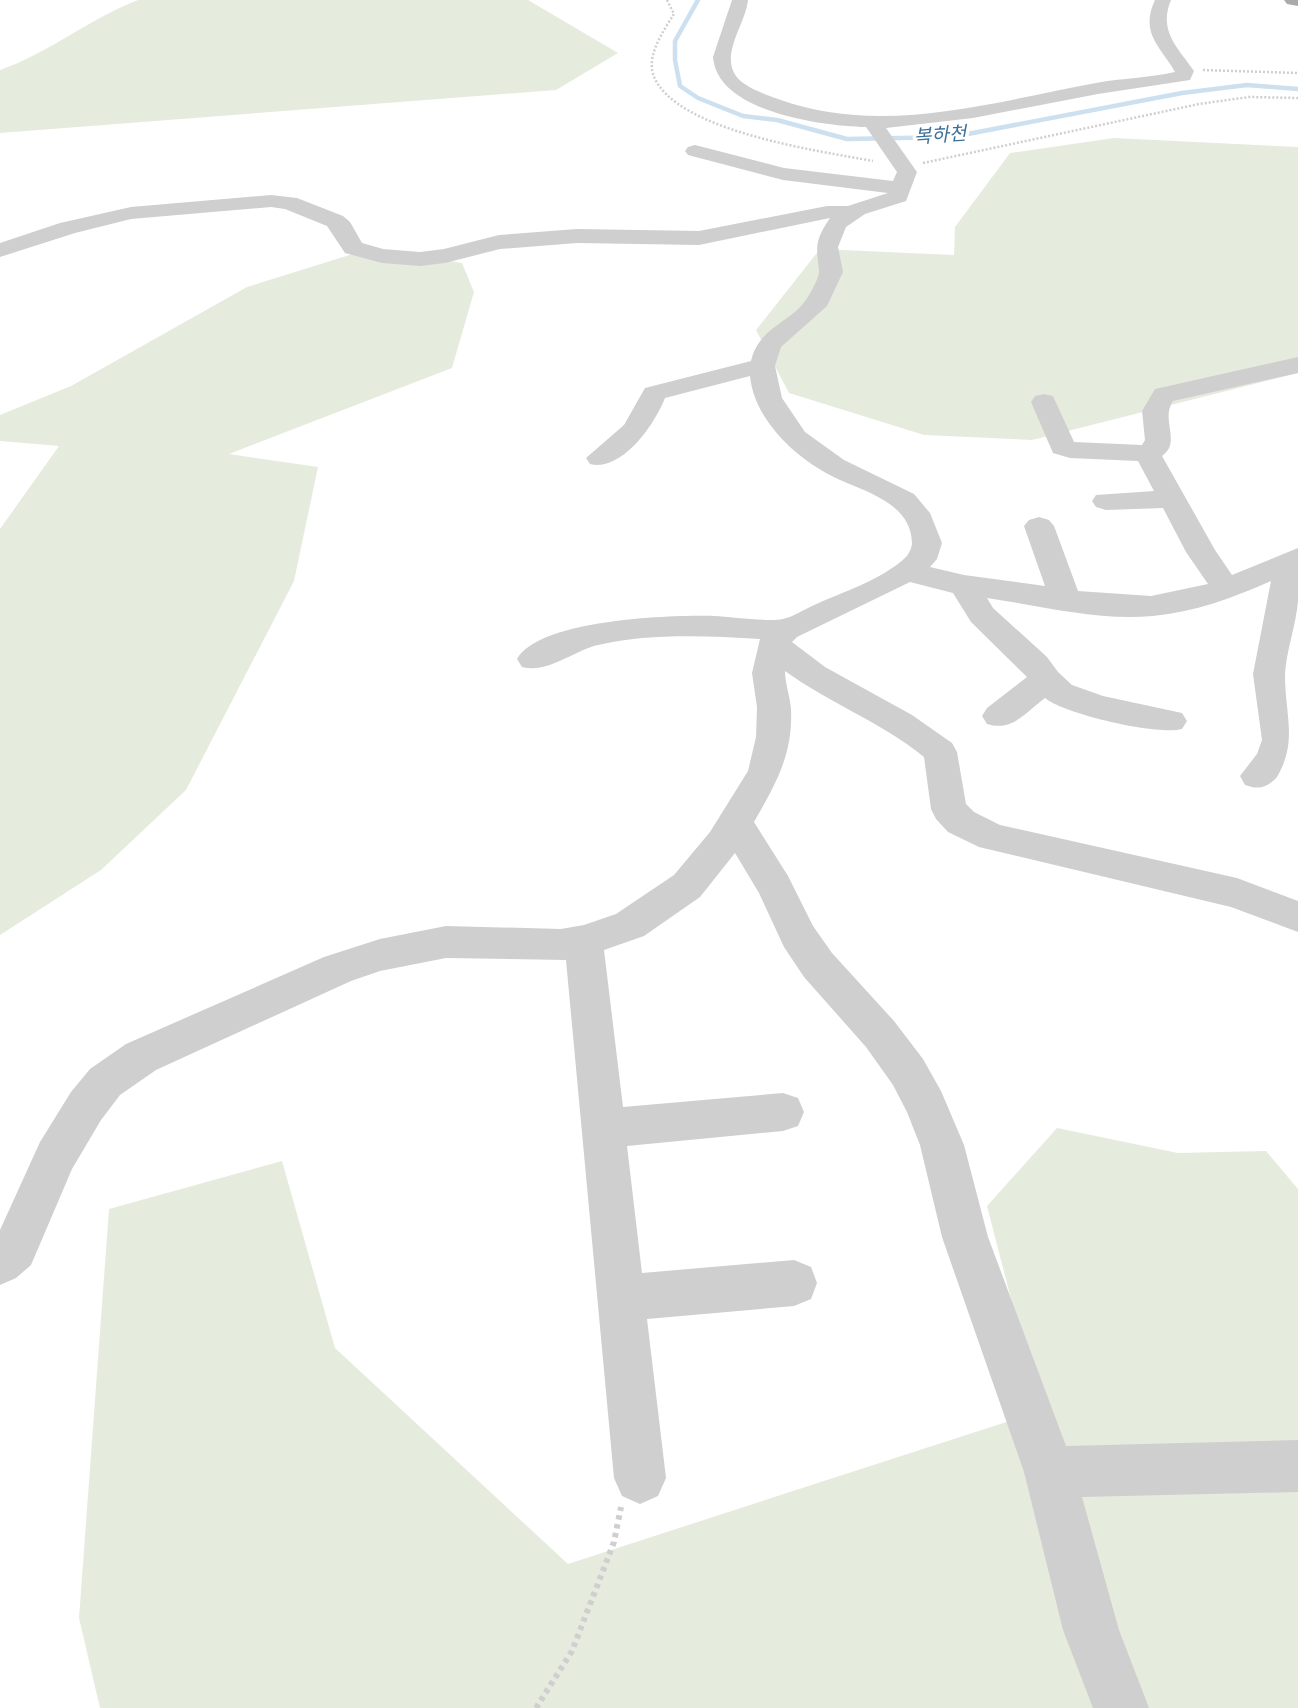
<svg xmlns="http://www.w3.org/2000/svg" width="1298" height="1708" font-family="'Roboto Condensed','Noto Sans KR',sans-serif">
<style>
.green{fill:#e5ecde}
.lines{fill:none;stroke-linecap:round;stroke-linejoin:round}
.stream{stroke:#cde0ef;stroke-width:4.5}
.path-far1{stroke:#cfcfcf;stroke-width:2.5;stroke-dasharray:2 2;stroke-linecap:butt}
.path{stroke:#cfcfcf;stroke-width:6;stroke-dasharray:4.5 4.5;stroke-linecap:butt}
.minor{fill:#cfcfcf;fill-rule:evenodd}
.major{fill:#aaa;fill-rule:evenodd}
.labels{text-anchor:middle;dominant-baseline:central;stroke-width:7;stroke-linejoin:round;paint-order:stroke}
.far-water-label{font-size:19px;font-style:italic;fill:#3b7099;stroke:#fff}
</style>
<rect width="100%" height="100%" fill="#fff"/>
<g class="green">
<path d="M138,0h390l90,53 -62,37 -556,43v-63c49,-17 89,-51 138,-70z"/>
<path d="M1114,138l184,9v226l-266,67 -108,-5 -135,-42 -33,-63 64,-81 134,6 1,-28 55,-74z"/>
<path d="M372,248l90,15 12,29 -22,76 -223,86 89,13 -24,114 -108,209 -85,80 -101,65v-406l59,-83 -59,-5v-26l71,-29 176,-99z"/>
<path d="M1057,1128l121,25 88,-2 32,38v519h-1198l-21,-90 30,-409 173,-48 53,187 233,216 472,-153 -53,-205z"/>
</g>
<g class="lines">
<path class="stream" d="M698,0l-23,41v19l5,26 18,12 45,18 34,4 70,19 105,-2 230,-44 65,-8 51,4"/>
<g class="path-far1">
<path d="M667,0l7,14c-10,16 -27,40 -21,60 19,57 167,77 220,87"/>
<path d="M1203,70l95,3"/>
<path d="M923,163l276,-59 50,-7 49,1"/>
</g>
<path class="path" d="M536,1708l36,-57 42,-109 7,-35"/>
<path class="minor" d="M732,0h16c-2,23 -28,54 -12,76 9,12 29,18 42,23 103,38 214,3 318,-16 26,-5 53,-5 79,-11 -13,-24 -36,-38 -20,-72h16c-13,31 7,48 23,71l-4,9 -92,14 -125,24 -87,10 31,44 -11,29 -41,13 -19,13 -8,20 5,25 -16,34 -46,41 -6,19 7,32 23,34 39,28 70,34 16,19 12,30 -5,16 -7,8 34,8 81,11 -21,-60 5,-6 10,-3 10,3 5,6 24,65 73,5 57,-12 -22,-32 -23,-44 -57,2 -10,-3 -4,-6 4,-6 58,-4 -16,-30 -68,-3 -17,-5 -22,-51 4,-6 9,-2 9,2 21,46 68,3 3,-5 -3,-29 13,-22 143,-32v16l-125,28c-13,19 9,41 -11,55l53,94 17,25 66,-27c0,17 0,36 0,53 -2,25 -12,50 -13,74 0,40 13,66 -8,102 -10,11 -18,13 -32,8l-5,-9 17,-22 5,-14 -9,-66 18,-93c-38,17 -77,31 -118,35 -55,5 -112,-10 -166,-18l6,10 54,49 11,15 14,13 31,11 79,17 5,8 -5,8c-23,7 -118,-15 -137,-31 -19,14 -33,34 -58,26l-5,-8 5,-8 40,-31 -56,-55 -18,-29 -43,-11 -113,55 -5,5 33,25 87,48 40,28 5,9 9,52 8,8 26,13 237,53 61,23v31l-67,-25 -252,-60 -31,-15 -12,-13 -5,-10 -7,-52c-43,-35 -95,-54 -139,-86 0,12 5,25 6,38 2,46 -15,74 -37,113l34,54 25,50 19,27 62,68 29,38 18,32 23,54 24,92 78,209 232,-6v52l-216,5 37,133 30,78h-56l-30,-78 -39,-158 -82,-235 -22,-92 -13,-33 -14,-27 -27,-38 -62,-70 -20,-30 -25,-54 -24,-40 -35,44 -56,39 -40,14 19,157 160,-14 15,5 6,14 -6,14 -15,5 -156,15 15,127 152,-13 17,7 6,16 -6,16 -17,7 -147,13 19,159 -8,18 -18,8 -18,-8 -8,-18 -48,-518 -120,-2 -66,13 -29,10 -195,89 -36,25 -19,25 -29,49 -41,96 -15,13 -16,7v-55l40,-88 31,-50 19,-23 36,-25 198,-87 56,-18 66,-13 115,3 23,-4 32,-11 58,-39 36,-43 38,-61 8,-34 1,-30 -5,-34 8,-34c-54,-3 -109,-6 -162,6 -25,6 -51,29 -76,22l-5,-8c24,-40 154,-44 197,-43 17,1 54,6 69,3 10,-2 20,-9 29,-13 30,-14 70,-26 94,-49 3,-3 6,-10 6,-14 -1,-44 -56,-53 -86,-70 -34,-19 -72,-55 -76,-97l-85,22c-10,26 -43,74 -75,66l-4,-6 38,-33 21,-37 106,-27c8,-34 39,-38 55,-61 4,-6 14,-23 13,-30 -3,-24 -4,-30 11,-52l-131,27 -122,-2 -77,6 -55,14 -25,3 -38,-3 -37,-10 -18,-27 -42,-17 -14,-2 -140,12 -56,14 -75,24v-14l60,-20 71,-16 140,-12 26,3 46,18 7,6 12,21 21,6 37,3 24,-3 55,-14 78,-6 122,2 128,-25h21l40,-13 -105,-13 -95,-25 -3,-4 3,-4 7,-2 89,23 109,13 4,-9 -31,-45c-44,-1 -149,-15 -153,-70z"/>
<path class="major" d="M1284,0h14v6l-11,-2z"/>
</g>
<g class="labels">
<g class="far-water-label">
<text transform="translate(940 135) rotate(-4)">복하천</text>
</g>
</g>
</svg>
